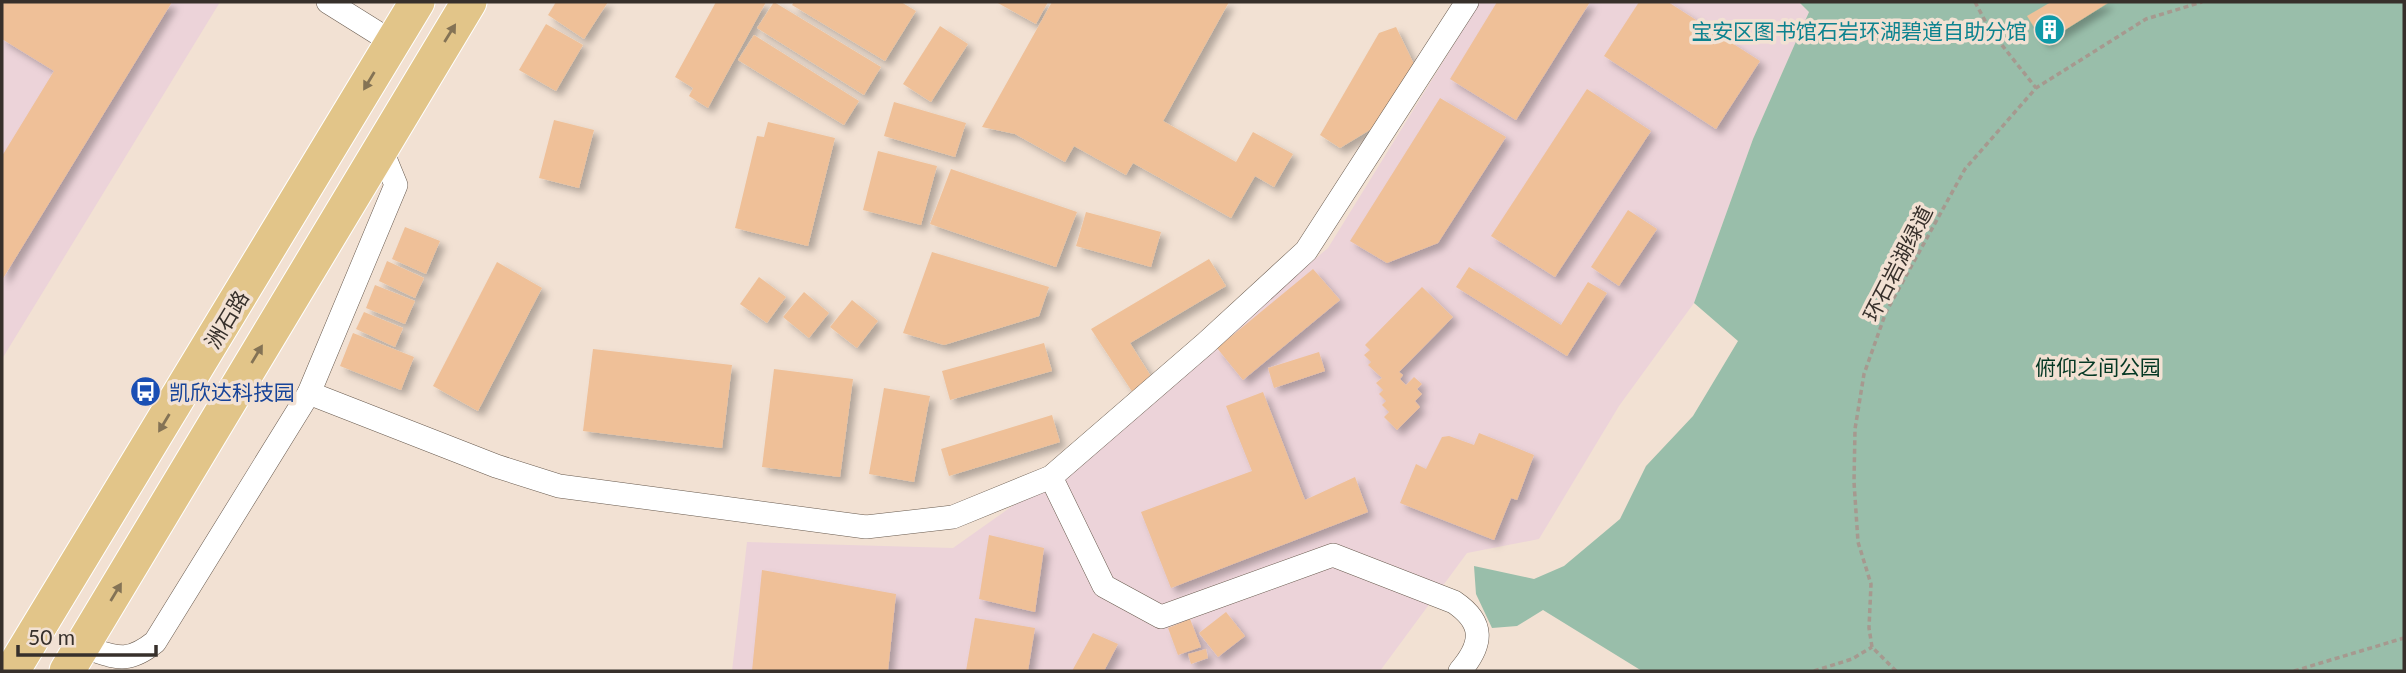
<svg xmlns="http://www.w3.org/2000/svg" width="2406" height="673" font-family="Lato,'Noto Sans SC',sans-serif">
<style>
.industrial{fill:#ecd3d9}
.green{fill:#99beaa}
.building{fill:#efc098;filter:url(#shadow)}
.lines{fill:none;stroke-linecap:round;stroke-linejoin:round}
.minor-casing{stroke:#685a4e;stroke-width:24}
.primary-casing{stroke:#fff;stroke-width:37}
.path{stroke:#a6998f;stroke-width:3.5;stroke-dasharray:5 3.5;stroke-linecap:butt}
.minor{stroke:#fff;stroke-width:23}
.primary{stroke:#e2c589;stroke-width:35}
.oneway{fill:#847355}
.labels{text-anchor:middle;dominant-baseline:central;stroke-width:7;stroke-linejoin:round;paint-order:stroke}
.culture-label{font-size:21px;fill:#0d838f;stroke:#f2e1d3;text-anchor:end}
.street-label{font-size:21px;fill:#37302b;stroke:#f2e1d3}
.park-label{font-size:21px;fill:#043723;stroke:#f2e1d3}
.transit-label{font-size:21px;fill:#164399;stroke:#f2e1d3;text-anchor:start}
</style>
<defs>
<filter id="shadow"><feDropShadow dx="5.5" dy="5.5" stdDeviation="3.5" flood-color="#0004"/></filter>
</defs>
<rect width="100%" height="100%" fill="#f2e1d3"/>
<g class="industrial">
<path d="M2,2h218l-218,357z"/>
<path d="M1480,2h319l10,10 -56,127 -59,164 -75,103 -80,133 -72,14 -87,118h-648l15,-129 206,6 133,-94 242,-206z"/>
</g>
<path class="green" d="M1799,2h605v669h-762l-99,-61 -26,16 -25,2 -16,-34 -2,-28 60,13 30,-13 56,-47 26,-53 47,-50 45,-75 -44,-38 59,-164 56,-127z"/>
<g class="building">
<path d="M2,2h170l-170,278v-124l52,-85 -52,-32z"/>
<path d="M556,2h52l-24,37 -36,-24z"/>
<path d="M716,2h50l-58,106 -19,-12 4,-8 -18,-11z"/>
<path d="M774,2l107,65 -17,28 -107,-67z"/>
<path d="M794,2h107l15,9 -31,50 -93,-56z"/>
<path d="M996,2h52l-12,22z"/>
<path d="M1052,2h177l-66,119 73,41 17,-30 40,22 -19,33 -19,-11 -24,42 -98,-55 -7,12 -52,-29 -9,16 -50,-28 -33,-7z"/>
<path d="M1497,2h93l-74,118 -66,-41z"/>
<path d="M1639,2h29l92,59 -44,68 -112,-73z"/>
<path d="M2051,2h56l1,1 -64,40 -17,-27z"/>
<path d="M546,24l37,21 -27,46 -37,-21z"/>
<path d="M940,26l28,18 -37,58 -28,-18z"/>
<path d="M1396,27l18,37 -36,61 -38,23 -20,-13 59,-102z"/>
<path d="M754,35l105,66 -15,24 -106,-65z"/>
<path d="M1587,89l64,42 -96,146 -64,-41z"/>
<path d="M1440,98l66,39 -68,106 -51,20 -37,-22z"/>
<path d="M894,102l72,21 -11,34 -71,-21z"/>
<path d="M554,120l40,10 -15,58 -40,-10z"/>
<path d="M768,122l67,16 -27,108 -73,-18 22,-92 7,1z"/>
<path d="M878,151l59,15 -16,59 -58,-15z"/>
<path d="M951,169l126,43 -21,55 -126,-43z"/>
<path d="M1628,210l29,19 -38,57 -28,-19z"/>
<path d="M1086,212l75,20 -10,35 -75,-21z"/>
<path d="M405,227l35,14 -14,33 -34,-15z"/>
<path d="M932,252l117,35 -10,29 -95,29 -41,-12z"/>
<path d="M1209,259l17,27 -96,57 24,38 -21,12 -42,-64z"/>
<path d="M387,261l37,17 -9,20 -36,-17z"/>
<path d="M497,262l45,26 -64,123 -45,-25z"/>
<path d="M1469,267l92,58 27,-43 19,11 -40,63 -111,-69z"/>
<path d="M1313,269l27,31 -97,80 -26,-32z"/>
<path d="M759,277l27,20 -19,26 -27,-19z"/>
<path d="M375,285l40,16 -10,23 -39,-16z"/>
<path d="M1422,287l31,30 -54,55 4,3 -3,4 6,6 8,-8 8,7 -5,5 5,5 -7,7 5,6 -23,23 -13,-13 5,-5 -7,-7 4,-4 -7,-7 4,-4 -7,-7 6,-5 -14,-13 3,-3 -7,-7 6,-5 -5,-5z"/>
<path d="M804,292l25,21 -20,25 -26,-21z"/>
<path d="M852,300l26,21 -21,27 -27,-21z"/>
<path d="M364,312l39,16 -8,19 -39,-18z"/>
<path d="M353,333l61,24 -13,33 -61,-24z"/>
<path d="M1044,343l8,28 -102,29 -8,-29z"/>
<path d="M593,349l139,16 -10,83 -139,-17z"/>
<path d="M1319,352l6,19 -51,17 -6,-20z"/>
<path d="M774,369l79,10 -13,98 -78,-10z"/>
<path d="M884,388l46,8 -16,86 -45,-8z"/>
<path d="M1263,392l42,108 50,-23 13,35 -197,76 -30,-76 111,-41 -26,-65z"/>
<path d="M1052,415l8,27 -111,34 -8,-27z"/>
<path d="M1479,433l55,22 -17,45 -6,-2 -17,42 -94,-37 16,-39 10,5 16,-32 7,-1 25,9z"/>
<path d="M989,535l55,13 -9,64 -56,-13z"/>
<path d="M762,570l134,24 -8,77h-136z"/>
<path d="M1226,612l19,24 -27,21 -19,-24z"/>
<path d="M975,618l60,10 -7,43h-62z"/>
<path d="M1190,619l11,28 -23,8 -10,-27z"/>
<path d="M1093,633l25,11 -14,27h-32z"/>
<path d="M1206,649l2,9 -17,6 -3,-10z"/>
</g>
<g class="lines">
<defs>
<g id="minor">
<path d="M328,2l64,40"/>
<path d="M309,393l187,73 63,20 307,41 87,-10 98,-40 155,-134 100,-92 161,-249"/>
<path d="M1051,477l53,109 57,31 172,-62 121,47c31,21 29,42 6,69"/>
<path d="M83,647c33,10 43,18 72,-5l154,-249 87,-208 -16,-39"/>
</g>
<g id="primary">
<path d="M12,671l405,-669"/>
<path d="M67,671l402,-669"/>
</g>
</defs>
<use href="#minor" class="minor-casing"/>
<use href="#primary" class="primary-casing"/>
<g class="path">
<path d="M1975,2l15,28 46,58"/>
<path d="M1814,671l38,-12 20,-12"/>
<path d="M1896,671l-24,-24 -3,-19 2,-44 -13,-42 -4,-60 1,-53 9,-55 22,-62 79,-143 71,-81 110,-69 56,-17"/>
<path d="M2294,671l110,-33"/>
</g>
<use href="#minor" class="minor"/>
<use href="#primary" class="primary"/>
</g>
<defs><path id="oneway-solid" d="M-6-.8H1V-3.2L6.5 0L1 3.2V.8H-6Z" transform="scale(1.75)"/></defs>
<g class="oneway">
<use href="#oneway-solid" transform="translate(450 33) rotate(-58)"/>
<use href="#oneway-solid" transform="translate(369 81) rotate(121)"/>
<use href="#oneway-solid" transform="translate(257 354) rotate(-59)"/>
<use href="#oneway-solid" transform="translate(164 423) rotate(121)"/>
<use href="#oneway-solid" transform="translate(116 592) rotate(-59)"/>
</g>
<defs>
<symbol id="building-disc" viewBox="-11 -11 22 22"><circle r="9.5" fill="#0f9aa8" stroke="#f2e1d3"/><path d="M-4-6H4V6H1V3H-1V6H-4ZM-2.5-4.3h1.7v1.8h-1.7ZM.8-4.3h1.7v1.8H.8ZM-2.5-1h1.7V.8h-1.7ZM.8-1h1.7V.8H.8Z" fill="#fff"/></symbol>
<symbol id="bus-disc" viewBox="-11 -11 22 22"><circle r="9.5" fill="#1a4fb4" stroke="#f2e1d3"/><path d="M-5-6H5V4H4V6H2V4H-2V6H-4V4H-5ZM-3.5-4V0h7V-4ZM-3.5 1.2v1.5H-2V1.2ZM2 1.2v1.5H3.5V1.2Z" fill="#fff"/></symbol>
</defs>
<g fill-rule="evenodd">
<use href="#building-disc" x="2032" y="12" width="35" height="35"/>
<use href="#bus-disc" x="128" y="374" width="35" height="35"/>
</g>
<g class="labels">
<g class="culture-label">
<text x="2027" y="30">宝安区图书馆石岩环湖碧道自助分馆</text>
</g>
<g class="street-label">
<text transform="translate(1897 263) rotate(-63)">环石岩湖绿道</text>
<text transform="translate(226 319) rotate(-59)">洲石路</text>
</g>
<g class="park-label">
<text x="2098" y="366">俯仰之间公园</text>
</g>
<g class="transit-label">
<text x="169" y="391">凯欣达科技园</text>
</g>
</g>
<rect width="2406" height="673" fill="none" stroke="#37302b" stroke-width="7"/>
<path d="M18 645v10h138v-10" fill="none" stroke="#37302b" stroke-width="3.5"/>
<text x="28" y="645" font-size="21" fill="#37302b" stroke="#f2e1d3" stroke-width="5" paint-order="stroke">50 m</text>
</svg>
